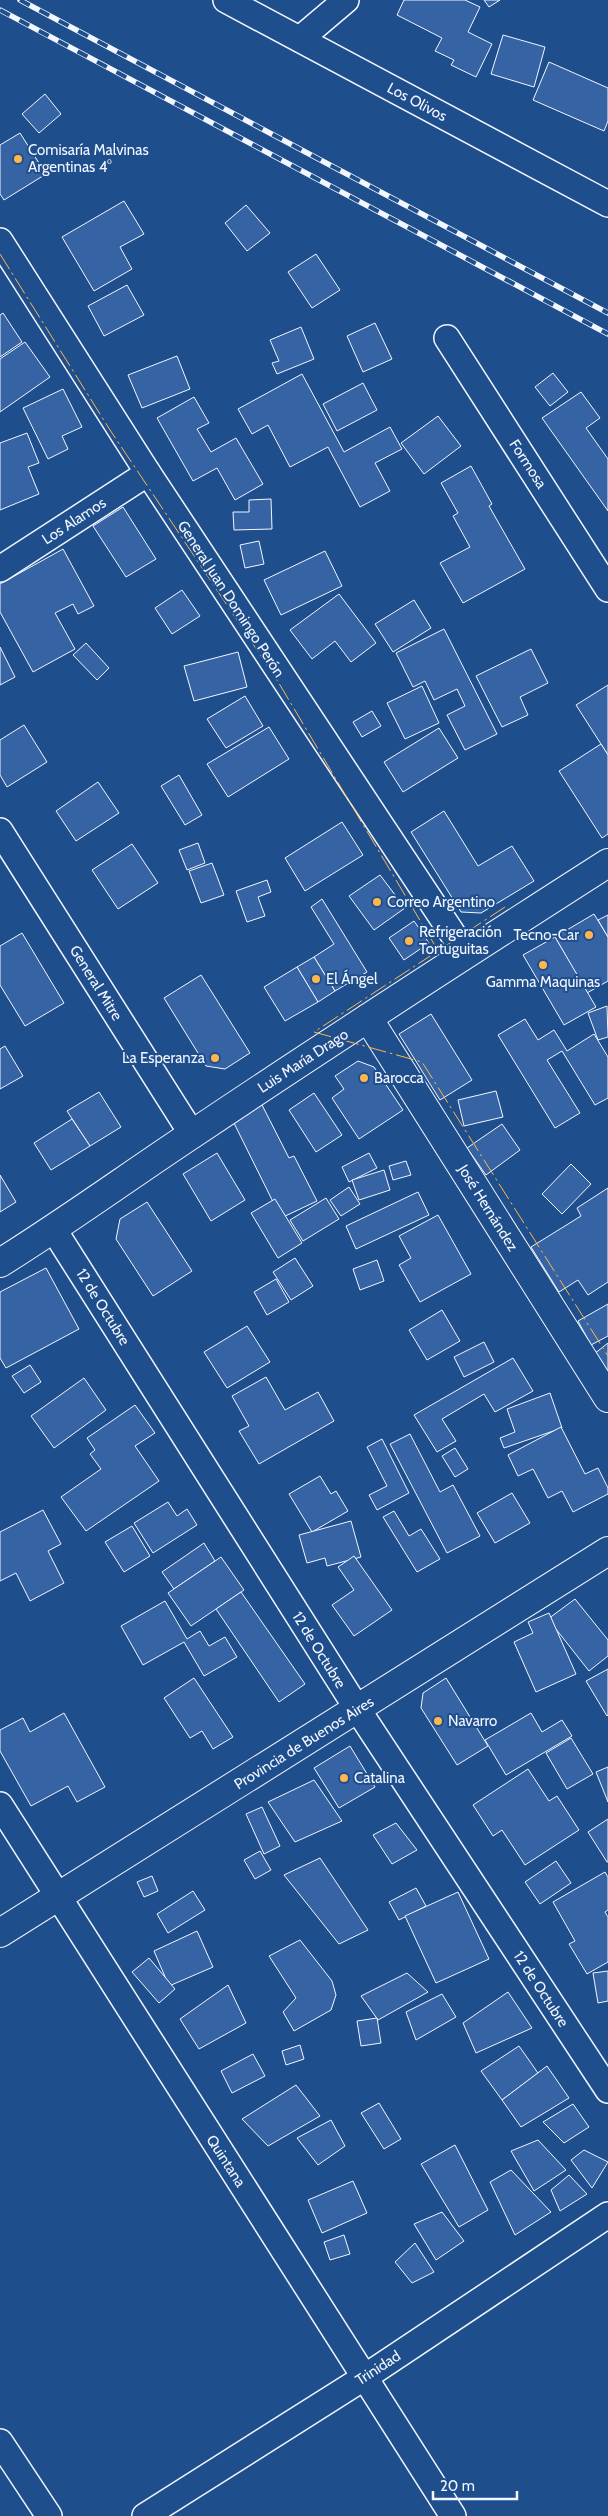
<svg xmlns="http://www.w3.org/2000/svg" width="608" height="2516" font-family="Cabin,sans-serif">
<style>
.building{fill:#3563a3;stroke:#f2f6ff}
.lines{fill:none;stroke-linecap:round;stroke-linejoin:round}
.minor-casing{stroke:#f2f6ff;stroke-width:28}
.tertiary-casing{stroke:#f2f6ff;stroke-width:30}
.secondary-casing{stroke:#f2f6ff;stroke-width:30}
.minor{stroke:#1f4e8c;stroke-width:25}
.tertiary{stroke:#1f4e8c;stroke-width:28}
.secondary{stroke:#1f4e8c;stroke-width:28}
.rail-casing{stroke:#f2f6ff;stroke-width:5.5}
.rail{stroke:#1f4e8c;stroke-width:4;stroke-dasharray:11;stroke-linecap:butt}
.power{stroke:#ffb74d;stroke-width:1;stroke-dasharray:18 4 2.5 4;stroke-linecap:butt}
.poi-dot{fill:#ffb74d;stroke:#1f4e8c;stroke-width:2}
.labels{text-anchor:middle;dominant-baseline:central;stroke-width:4;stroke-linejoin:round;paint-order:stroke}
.street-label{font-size:15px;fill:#f2f6ff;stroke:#1f4e8c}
.poi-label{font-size:15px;fill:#f2f6ff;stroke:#1f4e8c;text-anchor:start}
</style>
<rect width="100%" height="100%" fill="#1f4e8c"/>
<g class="building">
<path d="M404,0h61l15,7 -12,25 24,12 -16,33 -25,-12 3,-5 -19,-9 7,-13 -45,-23z"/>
<path d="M484,0h16l-11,7z"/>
<path d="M503,35l42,12 -11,40 -43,-13z"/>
<path d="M549,62l59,26v33l-4,10 -71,-31z"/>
<path d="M45,94l16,20 -22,19 -17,-19z"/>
<path d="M20,133l26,41 -42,26 -4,-6v-49z"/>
<path d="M124,201l20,33 -24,13 12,22 -38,22 -32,-54z"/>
<path d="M246,205l24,28 -23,18 -22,-28z"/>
<path d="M316,254l24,36 -28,18 -24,-36z"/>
<path d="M127,285l17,30 -40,21 -16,-30z"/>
<path d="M3,313l19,29 -22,15v-42z"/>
<path d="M375,323l17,36 -29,13 -16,-36z"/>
<path d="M301,327l13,32 -37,15 -5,-11 7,-2 -9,-21z"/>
<path d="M25,342l25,35 -50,35v-53z"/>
<path d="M177,356l13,33 -48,19 -14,-33z"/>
<path d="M553,373l15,19 -18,14 -15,-19z"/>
<path d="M302,374l42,78 46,-25 12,22 -27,14 15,28 -30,16 -32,-60 -38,20 -22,-42 -16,9 -14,-25z"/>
<path d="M363,383l14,27 -40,21 -14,-27z"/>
<path d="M63,389l19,38 -20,9 6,13 -20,10 -25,-51z"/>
<path d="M581,392l19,26 -14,10 22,31v52l-66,-93z"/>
<path d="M194,397l15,26 -12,6 14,23 25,-14 27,46 -28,16 -18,-32 -24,13 -36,-63z"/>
<path d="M438,416l23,30 -37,28 -23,-31z"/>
<path d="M27,433l12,30 -11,4 11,27 -39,16v-67z"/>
<path d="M471,466l21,38 -3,2 36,63 -62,34 -23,-40 30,-16 -17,-31 5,-3 -17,-30z"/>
<path d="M271,499l1,30 -38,1 -1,-18h16v-12z"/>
<path d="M123,507l33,52 -30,18 -33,-51z"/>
<path d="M259,541l5,23 -19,4 -5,-23z"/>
<path d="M63,549l31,57 -16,8 -5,-10 -18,9 20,36 -42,23 -33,-60v-28z"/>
<path d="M325,551l17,35 -61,29 -17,-35z"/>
<path d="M182,590l18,26 -28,18 -17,-26z"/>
<path d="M339,594l37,49 -25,19 -16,-21 -23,18 -22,-29z"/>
<path d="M414,600l17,28 -38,24 -18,-28z"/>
<path d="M444,629l53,105 -32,16 -18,-35 18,-9 -8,-17 -23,11 -9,-19 -12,6 -17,-34z"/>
<path d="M86,643l23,25 -12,12 -24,-25z"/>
<path d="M0,647l15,30 -15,8z"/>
<path d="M531,649l17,34 -28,14 8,18 -26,12 -26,-51z"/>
<path d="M238,652l9,35 -53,14 -10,-35z"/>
<path d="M608,685v70l-32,-50z"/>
<path d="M422,686l17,37 -34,16 -18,-36z"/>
<path d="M245,696l18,30 -37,22 -19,-29z"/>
<path d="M372,711l9,15 -19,11 -9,-15z"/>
<path d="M24,725l23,37 -40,25 -7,-12v-35z"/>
<path d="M269,727l20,32 -61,38 -21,-33z"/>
<path d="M439,728l19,30 -55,34 -19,-30z"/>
<path d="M601,744l7,11v79l-6,4 -43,-67z"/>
<path d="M179,775l23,40 -17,10 -24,-39z"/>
<path d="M98,782l21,31 -43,28 -20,-30z"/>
<path d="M444,811l34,55 34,-20 22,35 -53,32 -20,-1 -50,-80z"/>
<path d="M342,822l21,33 -58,36 -20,-33z"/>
<path d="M198,843l7,20 -18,7 -8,-20z"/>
<path d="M132,844l26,39 -40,26 -26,-39z"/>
<path d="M212,863l12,32 -23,8 -12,-32z"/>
<path d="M380,875l25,33 -31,22 -25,-34z"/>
<path d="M267,880l4,12 -13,5 7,19 -18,6 -11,-31z"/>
<path d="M322,899l45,73 -32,19 -21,-34 20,-13 -23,-37z"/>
<path d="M594,914l14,23v44l-21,12 -32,-56z"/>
<path d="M608,915v22l-10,-17z"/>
<path d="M414,921l15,22 -25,17 -15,-22z"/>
<path d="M22,933l42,70 -39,23 -25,-41v-39z"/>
<path d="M555,937l41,70 -32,18 -41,-70z"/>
<path d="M314,957l21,34 -17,11 -21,-35z"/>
<path d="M297,967l21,35 -33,19 -21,-34z"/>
<path d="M201,975l49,78 -25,16 -19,-3 -42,-68z"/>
<path d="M607,1006l1,31 -10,3 -10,-27z"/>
<path d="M431,1014l41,66 -32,20 -41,-66z"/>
<path d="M525,1019l13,21 16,-10 13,21 27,-17 14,23v41l-13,7 -33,-54 -15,9 33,53 -25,15 -57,-93z"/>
<path d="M5,1046l18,30 -23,13v-40z"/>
<path d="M358,1061l16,6 29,43 -44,29 -27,-41 12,-9 -9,-13z"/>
<path d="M496,1091l7,26 -39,9 -6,-26z"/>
<path d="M99,1092l22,35 -31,19 -23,-35z"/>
<path d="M314,1093l28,42 -26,17 -27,-42z"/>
<path d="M261,1103l28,55 5,-2 23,45 -36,17 -50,-101z"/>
<path d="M72,1119l18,27 -39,24 -17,-27z"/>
<path d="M502,1124l18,26 -34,25 -19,-27z"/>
<path d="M217,1153l28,47 -34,21 -28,-47z"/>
<path d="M369,1153l8,15 -28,14 -7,-15z"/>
<path d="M406,1161l5,14 -18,5 -4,-14z"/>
<path d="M571,1164l20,20 -29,30 -20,-20z"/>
<path d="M384,1170l6,20 -31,10 -7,-20z"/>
<path d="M0,1175l16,27 -16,10z"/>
<path d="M349,1187l11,17 -19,12 -11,-16z"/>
<path d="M608,1188v94l-20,13 -10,-15 -19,12 -28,-45 50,-31 -4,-8z"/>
<path d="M418,1192l11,23 -73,34 -10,-23z"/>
<path d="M326,1198l13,21 -36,22 -13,-21z"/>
<path d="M275,1199l27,44 -24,15 -27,-45z"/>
<path d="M147,1202l45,69 -39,25 -37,-57 4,-20z"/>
<path d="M438,1215l33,59 -51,28 -21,-37 12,-7 -12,-22z"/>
<path d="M295,1258l18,28 -22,14 -18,-28z"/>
<path d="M377,1260l7,21 -24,9 -7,-21z"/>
<path d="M46,1268l33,61 -73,39 -6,-10v-66z"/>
<path d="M276,1279l13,23 -22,13 -13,-23z"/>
<path d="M608,1304v32l-17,9 -13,-24z"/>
<path d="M442,1310l18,31 -33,19 -18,-30z"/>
<path d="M247,1326l23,36 -43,26 -23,-36z"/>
<path d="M484,1342l10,20 -30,15 -10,-20z"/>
<path d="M608,1343v30l-14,-19z"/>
<path d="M513,1358l20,33 -38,21 -11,-18 -42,25 14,22 -19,11 -23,-37z"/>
<path d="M30,1365l11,17 -17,11 -12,-17z"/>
<path d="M266,1377l19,33 33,-18 16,29 -75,43 -20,-33 10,-5 -17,-30z"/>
<path d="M84,1378l22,32 -52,38 -23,-32z"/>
<path d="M550,1393l12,35 -58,20 -4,-10 15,-6 -8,-23z"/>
<path d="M135,1405l20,28 -20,13 24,35 -73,50 -25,-34 40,-28 -11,-15 5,-4 -8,-12z"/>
<path d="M561,1427l24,47 13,-6 10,20v6l-35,18 -11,-21 -14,7 -15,-29 -15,7 -10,-21z"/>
<path d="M410,1434l30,58 13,-7 27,51 -33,17 -57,-109z"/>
<path d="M382,1439l27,54 -32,17 -8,-15 18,-9 -20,-39z"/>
<path d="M455,1448l13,21 -13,8 -13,-21z"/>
<path d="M320,1476l11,18 5,-3 12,20 -36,21 -23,-38z"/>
<path d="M512,1493l18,30 -35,20 -18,-30z"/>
<path d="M168,1502l9,14 10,-7 10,16 -44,28 -19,-30z"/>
<path d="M43,1510l18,34 -13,7 16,32 -34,18 -14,-28 -16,8v-49z"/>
<path d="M394,1511l15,25 12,-7 19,30 -23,13 -34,-55z"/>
<path d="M351,1521l10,36 -34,9 -2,-8 -18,5 -8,-28z"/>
<path d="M132,1526l18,30 -26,16 -19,-30z"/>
<path d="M204,1543l11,18 -41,28 -12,-17z"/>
<path d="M354,1556l38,54 -38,26 -22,-31 22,-15 -16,-23z"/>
<path d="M221,1557l23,33 -53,36 -23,-33z"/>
<path d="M241,1592l64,92 -26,18 -63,-93z"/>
<path d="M575,1599l33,41v16l-19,15 -41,-52z"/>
<path d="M165,1601l22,38 13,-8 9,15 16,-9 12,20 -33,19 -20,-34 -41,23 -22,-39z"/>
<path d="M549,1613l27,61 -40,18 -22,-50 19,-9 -5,-11z"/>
<path d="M608,1669v46l-1,1 -21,-35z"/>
<path d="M194,1678l39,59 -20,12 -11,-18 -12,7 -26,-40z"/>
<path d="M446,1678l42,68 -31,19 -36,-57 2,-15z"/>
<path d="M64,1713l41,74 -28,15 -9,-16 -37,20 -31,-55v-21l23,-12 7,14z"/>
<path d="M531,1713l11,19 20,-12 10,16 -66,39 -21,-35z"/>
<path d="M571,1738l22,36 -26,15 -21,-36z"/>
<path d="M350,1746l25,41 -36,21 -25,-40z"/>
<path d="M608,1767v35l-12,-30z"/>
<path d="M528,1769l21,32 8,-5 22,34 -54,35 -23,-35 -9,6 -20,-31z"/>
<path d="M314,1780l28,41 -47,21 -27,-40z"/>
<path d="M262,1807l18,39 -16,8 -18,-40z"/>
<path d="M608,1819v43h-1l-19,-30z"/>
<path d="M396,1823l21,27 -25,14 -19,-29z"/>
<path d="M260,1851l11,19 -16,9 -11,-19z"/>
<path d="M320,1858l48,72 -29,14 -55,-69z"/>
<path d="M556,1861l15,22 -31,21 -15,-22z"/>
<path d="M605,1872l3,5v33l-3,2 3,5v45l-21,12 -18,-30 6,-3 -22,-39z"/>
<path d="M152,1876l6,15 -14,6 -7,-15z"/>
<path d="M416,1888l10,18 -27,14 -10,-18z"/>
<path d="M193,1891l12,19 -37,23 -11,-19z"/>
<path d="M458,1892l31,67 -53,24 -31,-67z"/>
<path d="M197,1931l16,36 -44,19 -15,-35z"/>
<path d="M300,1940l32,41 4,14 -5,15 -37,21 -11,-19 13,-14 -27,-42z"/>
<path d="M149,1958l26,31 -16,14 -27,-31z"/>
<path d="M608,1971v30l-10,2 -5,-30z"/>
<path d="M407,1973l21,19 -50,28 -17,-24z"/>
<path d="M228,1985l18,38 -47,26 -19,-30z"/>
<path d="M508,1992l24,36 -56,25 -13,-30z"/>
<path d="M442,1994l14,23 -40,23 -10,-28z"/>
<path d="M377,2018l4,25 -20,3 -4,-25z"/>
<path d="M300,2045l4,14 -18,6 -4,-14z"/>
<path d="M519,2046l19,27 -36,27 -21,-29z"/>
<path d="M253,2054l12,22 -33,17 -11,-22z"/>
<path d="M547,2066l22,32 -48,29 -19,-27z"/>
<path d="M296,2085l24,31 -52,30 -26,-27z"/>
<path d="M379,2103l22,36 -17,10 -23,-36z"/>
<path d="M573,2104l16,23 -25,16 -21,-21z"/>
<path d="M331,2120l14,26 -27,19 -21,-27z"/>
<path d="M538,2140l28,30 -32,21 -23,-40z"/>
<path d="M455,2145l33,65 -29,17 -38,-63z"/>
<path d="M584,2150l24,12 -16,26 -21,-28z"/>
<path d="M511,2170l40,42 -36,23 -25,-53z"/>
<path d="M569,2175l18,19 -27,17 -9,-21z"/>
<path d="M353,2181l14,32 -45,20 -14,-33z"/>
<path d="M442,2212l22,29 -28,19 -22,-36z"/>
<path d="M344,2235l6,19 -20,6 -6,-18z"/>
<path d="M415,2243l19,29 -22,11 -17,-21z"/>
</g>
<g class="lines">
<defs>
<g id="minor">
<path d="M226,0l382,204"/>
<path d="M300,39l46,-39"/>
<path d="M0,241l148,232 318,481"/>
<path d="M447,338l161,251"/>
<path d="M0,569l148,-96"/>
<path d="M0,831l192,303"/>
<path d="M54,1230l304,480 250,380"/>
<path d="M0,1805l453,711"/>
<path d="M0,2442l49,74"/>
<path d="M145,2516l220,-139 243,-162"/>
</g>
<g id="tertiary">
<path d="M368,1018l240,380"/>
<path d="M0,1933l608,-382"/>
</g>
<path id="secondary" d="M0,1263c66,-41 129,-87 194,-130 137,-92 275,-181 414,-270"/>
</defs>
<use href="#minor" class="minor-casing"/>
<use href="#tertiary" class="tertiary-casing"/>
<use href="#secondary" class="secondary-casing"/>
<use href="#minor" class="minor"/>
<use href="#tertiary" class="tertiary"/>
<use href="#secondary" class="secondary"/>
<defs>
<g id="rail">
<path d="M20,0l588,313"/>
<path d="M0,10l608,324"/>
</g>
</defs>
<use href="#rail" class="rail-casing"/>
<use href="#rail" class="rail"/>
<g class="power">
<path d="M0,254l110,176 167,250 160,269"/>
<path d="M505,907l-191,125 108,30 186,294"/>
</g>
</g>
<g class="poi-dot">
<circle cx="18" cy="159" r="5"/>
<circle cx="377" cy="902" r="5"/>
<circle cx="589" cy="935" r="5"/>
<circle cx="409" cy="941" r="5"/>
<circle cx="543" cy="965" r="5"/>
<circle cx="316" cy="979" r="5"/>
<circle cx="215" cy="1058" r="5"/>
<circle cx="364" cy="1078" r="5"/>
<circle cx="438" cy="1721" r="5"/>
<circle cx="344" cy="1778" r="5"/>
</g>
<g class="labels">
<g class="street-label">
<text transform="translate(417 102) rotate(28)">Los Olivos</text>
<text transform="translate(528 464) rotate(57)">Formosa</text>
<text transform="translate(74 521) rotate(-33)">Los Alamos</text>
<text transform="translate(231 599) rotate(57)">General Juan Domingo Perón</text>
<text transform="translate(96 983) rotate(58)">General Mitre</text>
<text transform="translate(303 1061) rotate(-33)">Luis María Drago</text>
<text transform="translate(488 1208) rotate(58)">José Hernández</text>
<text transform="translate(103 1307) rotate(58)">12 de Octubre</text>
<text transform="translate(319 1650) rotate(58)">12 de Octubre</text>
<text transform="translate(304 1743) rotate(-32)">Provincia de Buenos Aires</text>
<text transform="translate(541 1989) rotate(57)">12 de Octubre</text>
<text transform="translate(226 2161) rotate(57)">Quintana</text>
<text transform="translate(378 2368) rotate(-33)">Trinidad</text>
</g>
<g class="poi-label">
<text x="28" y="150">Comisaría Malvinas<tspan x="28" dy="17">Argentinas 4°</tspan></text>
<text x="387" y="902">Correo Argentino</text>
<text x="419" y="932">Refrigeración<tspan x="419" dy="17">Tortuguitas</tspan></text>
<text x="579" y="935" text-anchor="end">Tecno-Car</text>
<text x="326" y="979">El Ángel</text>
<text x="543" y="982" text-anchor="middle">Gamma Maquinas</text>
<text x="205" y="1058" text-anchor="end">La Esperanza</text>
<text x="374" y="1078">Barocca</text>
<text x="448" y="1721">Navarro</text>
<text x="354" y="1778">Catalina</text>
</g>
</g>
<path d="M433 2491v8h84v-8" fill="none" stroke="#f2f6ff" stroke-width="2.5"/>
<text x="440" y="2491" font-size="15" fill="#f2f6ff" stroke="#1f4e8c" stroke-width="4" paint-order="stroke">20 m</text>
</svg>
